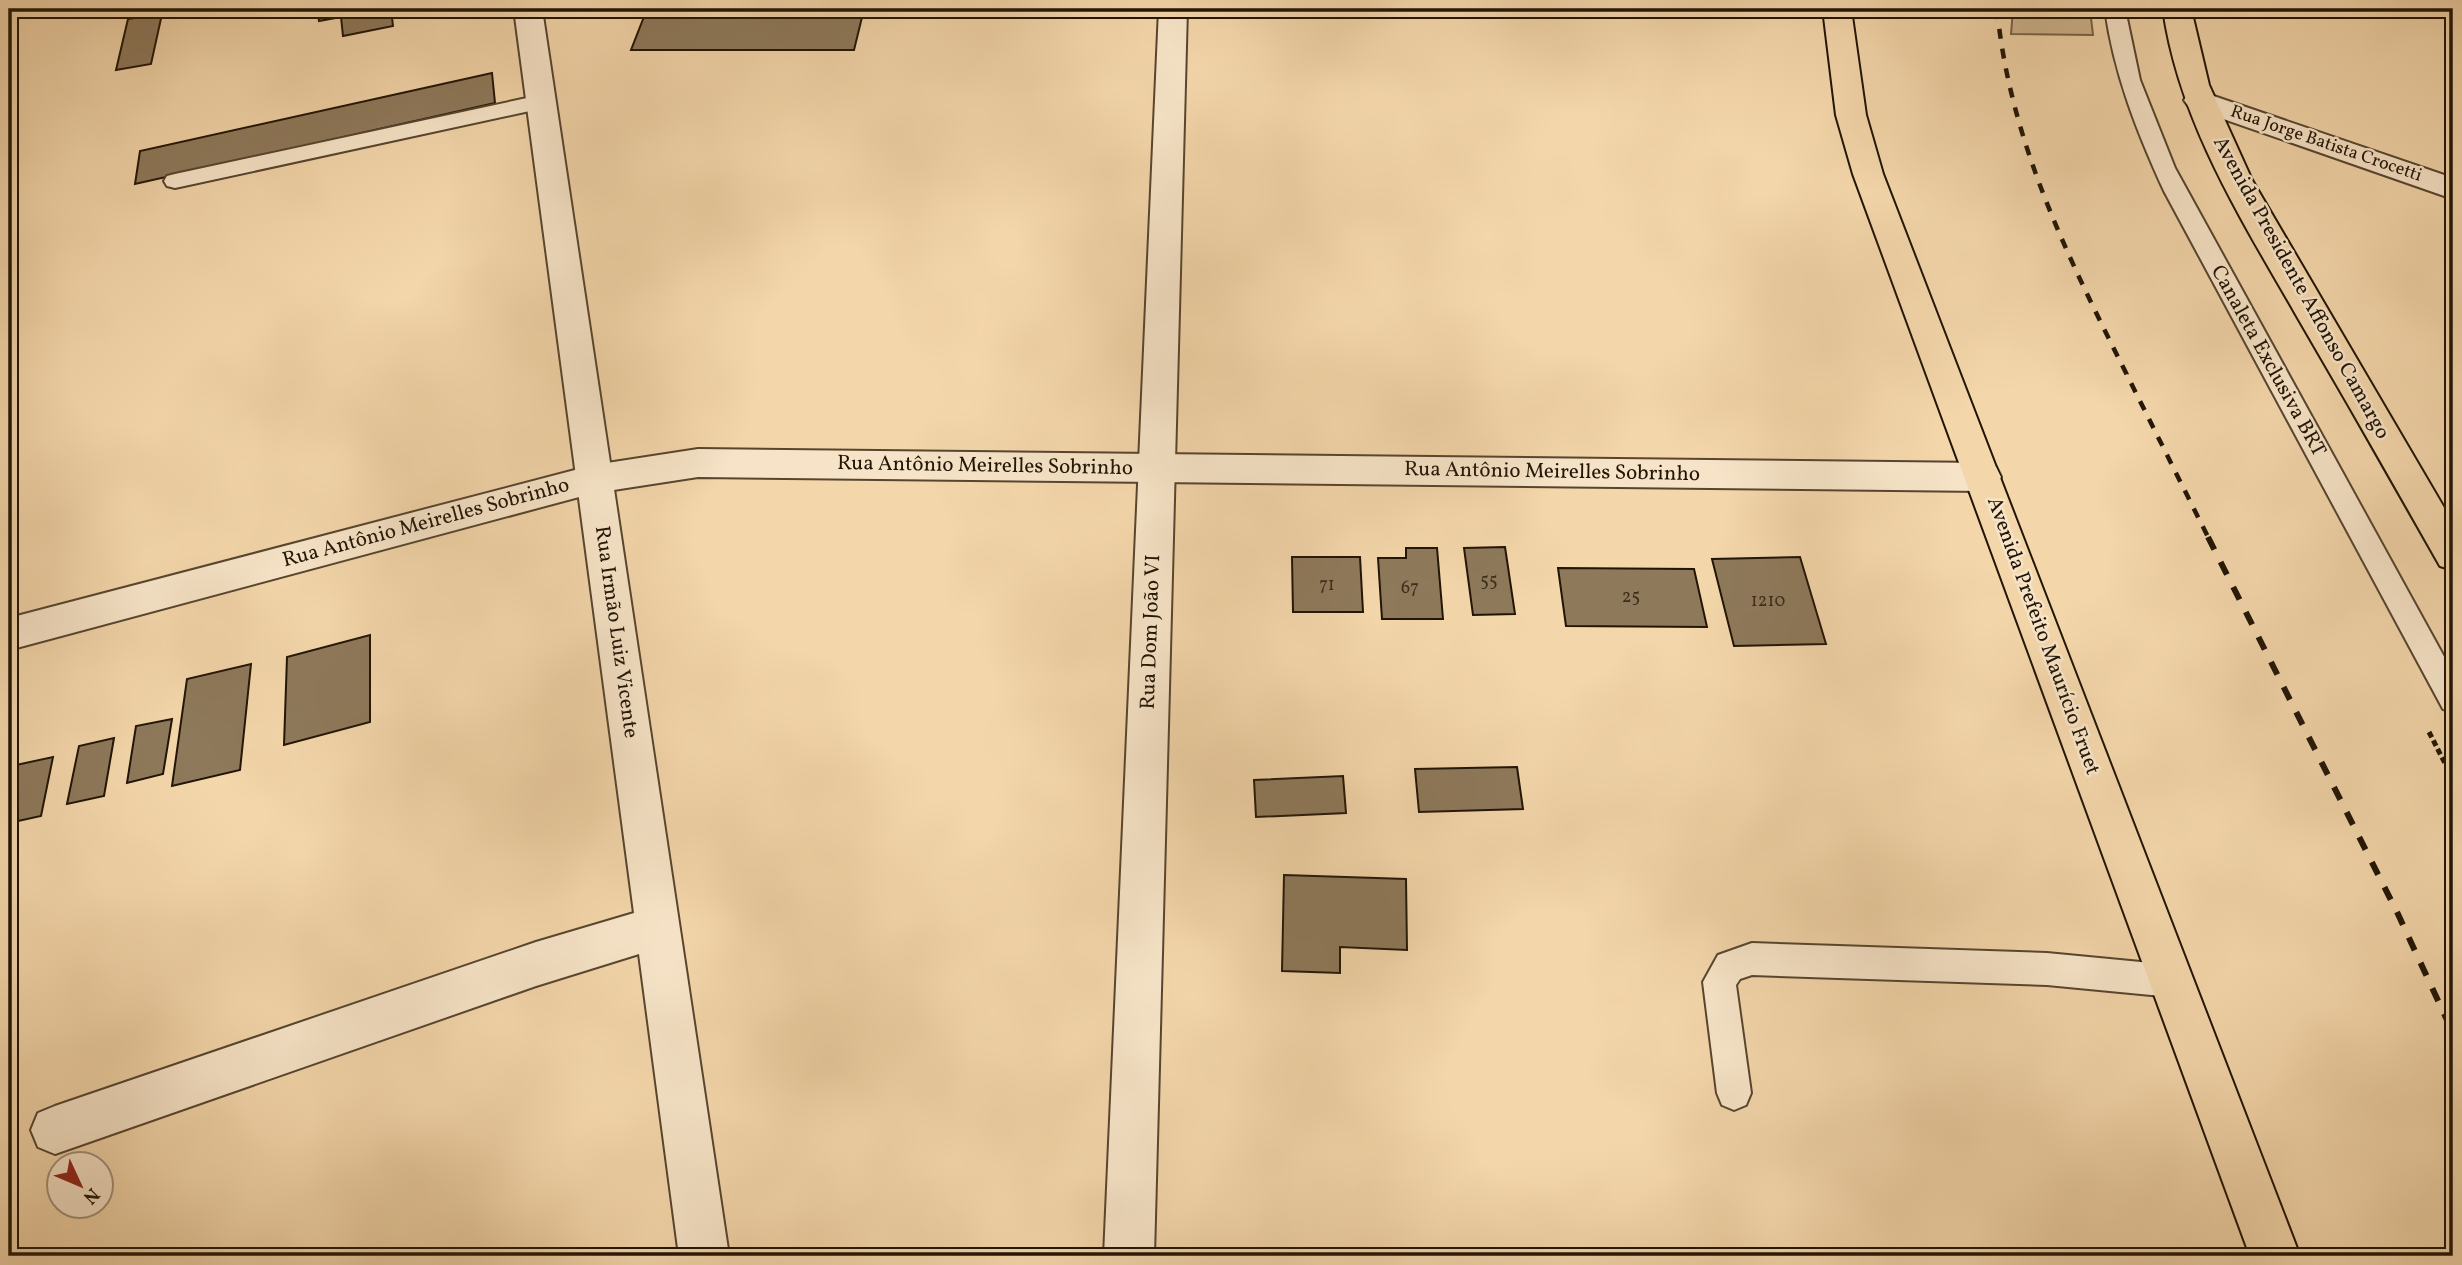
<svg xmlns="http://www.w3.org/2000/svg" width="2462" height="1265" font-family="Vollkorn,serif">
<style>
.green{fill:#cfb58e;stroke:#78654a;stroke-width:2}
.building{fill:#8e795b;stroke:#211506;stroke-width:2}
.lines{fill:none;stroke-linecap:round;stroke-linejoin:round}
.service-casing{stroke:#56452f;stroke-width:4}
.minor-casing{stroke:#56452f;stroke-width:4}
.tertiary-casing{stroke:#56452f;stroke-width:4}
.primary-casing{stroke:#211506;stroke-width:4}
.path{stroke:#211506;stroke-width:5;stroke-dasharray:6 3.5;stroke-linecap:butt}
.service{fill:#f7e4c8;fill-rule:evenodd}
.minor{fill:#f7e4c8;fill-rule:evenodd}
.tertiary{fill:#f7e4c8;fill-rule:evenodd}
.primary{fill:#f3d6aa;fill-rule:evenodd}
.rail-far1{stroke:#211506;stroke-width:4.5;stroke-dasharray:10 10;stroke-linecap:butt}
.rail{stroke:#211506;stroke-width:6;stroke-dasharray:14 14;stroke-linecap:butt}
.labels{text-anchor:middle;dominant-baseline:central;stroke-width:5;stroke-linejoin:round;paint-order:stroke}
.far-street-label{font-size:18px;fill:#211506;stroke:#f7e4c8}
.number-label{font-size:18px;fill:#3c2e1b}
.street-label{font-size:21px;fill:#211506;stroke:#f7e4c8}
</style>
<rect width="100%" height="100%" fill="#f3d6aa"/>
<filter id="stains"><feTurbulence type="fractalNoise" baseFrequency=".00286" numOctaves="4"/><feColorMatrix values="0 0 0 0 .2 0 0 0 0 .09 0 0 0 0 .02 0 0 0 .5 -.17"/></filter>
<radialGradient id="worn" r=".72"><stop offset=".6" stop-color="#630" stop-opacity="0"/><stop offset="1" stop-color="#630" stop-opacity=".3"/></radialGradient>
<path class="green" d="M2013,9h77l3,26 -82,-1z"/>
<g class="building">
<path d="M317,9h74l2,17 -50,10 -2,-19 -22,4z"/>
<path d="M647,9h217l-10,41h-223z"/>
<path d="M162,14l-11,50 -35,6 12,-51z"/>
<path d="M492,73l3,30 -360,81 5,-33z"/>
<path d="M1505,547l10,67 -42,1 -9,-67z"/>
<path d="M1406,548h31l6,71h-61l-4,-61h28z"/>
<path d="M1292,557h68l3,55h-70z"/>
<path d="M1800,557l26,87 -92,2 -22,-87z"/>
<path d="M1558,568l136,1 13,58 -141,-1z"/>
<path d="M370,635v87l-86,23 3,-88z"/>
<path d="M251,664l-11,106 -68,16 15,-107z"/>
<path d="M172,719l-9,55 -36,9 9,-57z"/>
<path d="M114,738l-10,58 -37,8 12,-58z"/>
<path d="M53,757l-12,59 -32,7v-24l7,-34z"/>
<path d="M1517,767l6,42 -104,3 -4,-43z"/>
<path d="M1343,776l3,37 -90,4 -2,-37z"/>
<path d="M1284,875l122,4 1,71 -67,-3v26l-58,-2z"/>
</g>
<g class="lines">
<defs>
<g id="service">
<path d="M2105,9h20l15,71 35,88 278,505v40l-10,-4 -279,-518c-27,-59 -50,-117 -59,-182z"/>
<path d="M541,95l7,2 4,5 -4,5 -373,81 -8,-2 -3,-5 3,-5 8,-2z"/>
<path d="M1752,943l295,10 125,12 11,5 5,11 -5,11 -11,5 -125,-12 -295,-10 -12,4 -4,6 15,108 -5,12 -12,5 -12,-5 -5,-12 -14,-111 15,-27z"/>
</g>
<g id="minor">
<path d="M514,9h28l187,1247h-50l-40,-302 -103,32 -481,168 -17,-7 -7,-17 7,-17 17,-7 481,-164 98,-29z"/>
<path d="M1159,9h28l-33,1247h-50z"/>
<path d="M2199,91l254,87v21l-264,-92 -5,-7 5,-7z"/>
</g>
<path id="tertiary" d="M698,449l1285,14 13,4 5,10 -5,10 -13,4 -1285,-14 -104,16 -585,157v-32l585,-153z"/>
<g id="primary">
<path d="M1823,9h28l15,106 17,59 417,1082h-50l-397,-1082 -17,-59z"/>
<path d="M2163,9h28l18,76 43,95 201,343v47l-13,-4c-48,-85 -96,-169 -145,-253 -55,-96 -116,-192 -132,-304z"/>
</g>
</defs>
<use href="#service" class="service-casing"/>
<use href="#minor" class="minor-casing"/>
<use href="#tertiary" class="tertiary-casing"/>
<use href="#primary" class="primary-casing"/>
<path class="path" d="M2429,732l24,47"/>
<use href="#service" class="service"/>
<use href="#minor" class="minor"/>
<use href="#tertiary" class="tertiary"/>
<use href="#primary" class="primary"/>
<path class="rail-far1" d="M1997,9c12,124 64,234 119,344 31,62 62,124 93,186"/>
<path class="rail" d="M2208,537l189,375 56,121"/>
</g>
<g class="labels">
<g class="far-street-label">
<text transform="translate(2326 144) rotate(19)">Rua Jorge Batista Crocetti</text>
</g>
<g class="number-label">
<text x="1489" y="581">55</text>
<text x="1327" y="585">71</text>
<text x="1410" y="588">67</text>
<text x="1631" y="597">25</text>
<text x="1768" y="601">1210</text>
</g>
<g class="street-label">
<text transform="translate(2301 288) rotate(61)">Avenida Presidente Affonso Camargo</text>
<text transform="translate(2268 361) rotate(61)">Canaleta Exclusiva BRT</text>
<text transform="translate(985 466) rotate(1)">Rua Antônio Meirelles Sobrinho</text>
<text transform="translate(1552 472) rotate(1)">Rua Antônio Meirelles Sobrinho</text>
<text transform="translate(426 523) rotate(-15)">Rua Antônio Meirelles Sobrinho</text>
<text transform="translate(616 632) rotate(82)">Rua Irmão Luiz Vicente</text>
<text transform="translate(1151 632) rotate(-88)">Rua Dom João VI</text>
<text transform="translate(2043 636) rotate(70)">Avenida Prefeito Maurício Fruet</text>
</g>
</g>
<rect width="2462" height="1265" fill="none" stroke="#f3d6aa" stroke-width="35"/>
<rect x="10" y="10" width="2441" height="1244" fill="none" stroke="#211506" stroke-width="3.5"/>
<rect x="18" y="18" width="2427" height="1230" fill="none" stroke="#211506" stroke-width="2"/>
<g transform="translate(80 1185) rotate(134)"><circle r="33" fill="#f7e4c8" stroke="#a1917a" stroke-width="2"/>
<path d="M0-5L12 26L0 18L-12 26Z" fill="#8f2418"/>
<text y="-10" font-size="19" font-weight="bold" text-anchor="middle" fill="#211506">N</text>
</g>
<rect width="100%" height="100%" filter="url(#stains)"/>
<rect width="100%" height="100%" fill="url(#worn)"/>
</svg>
